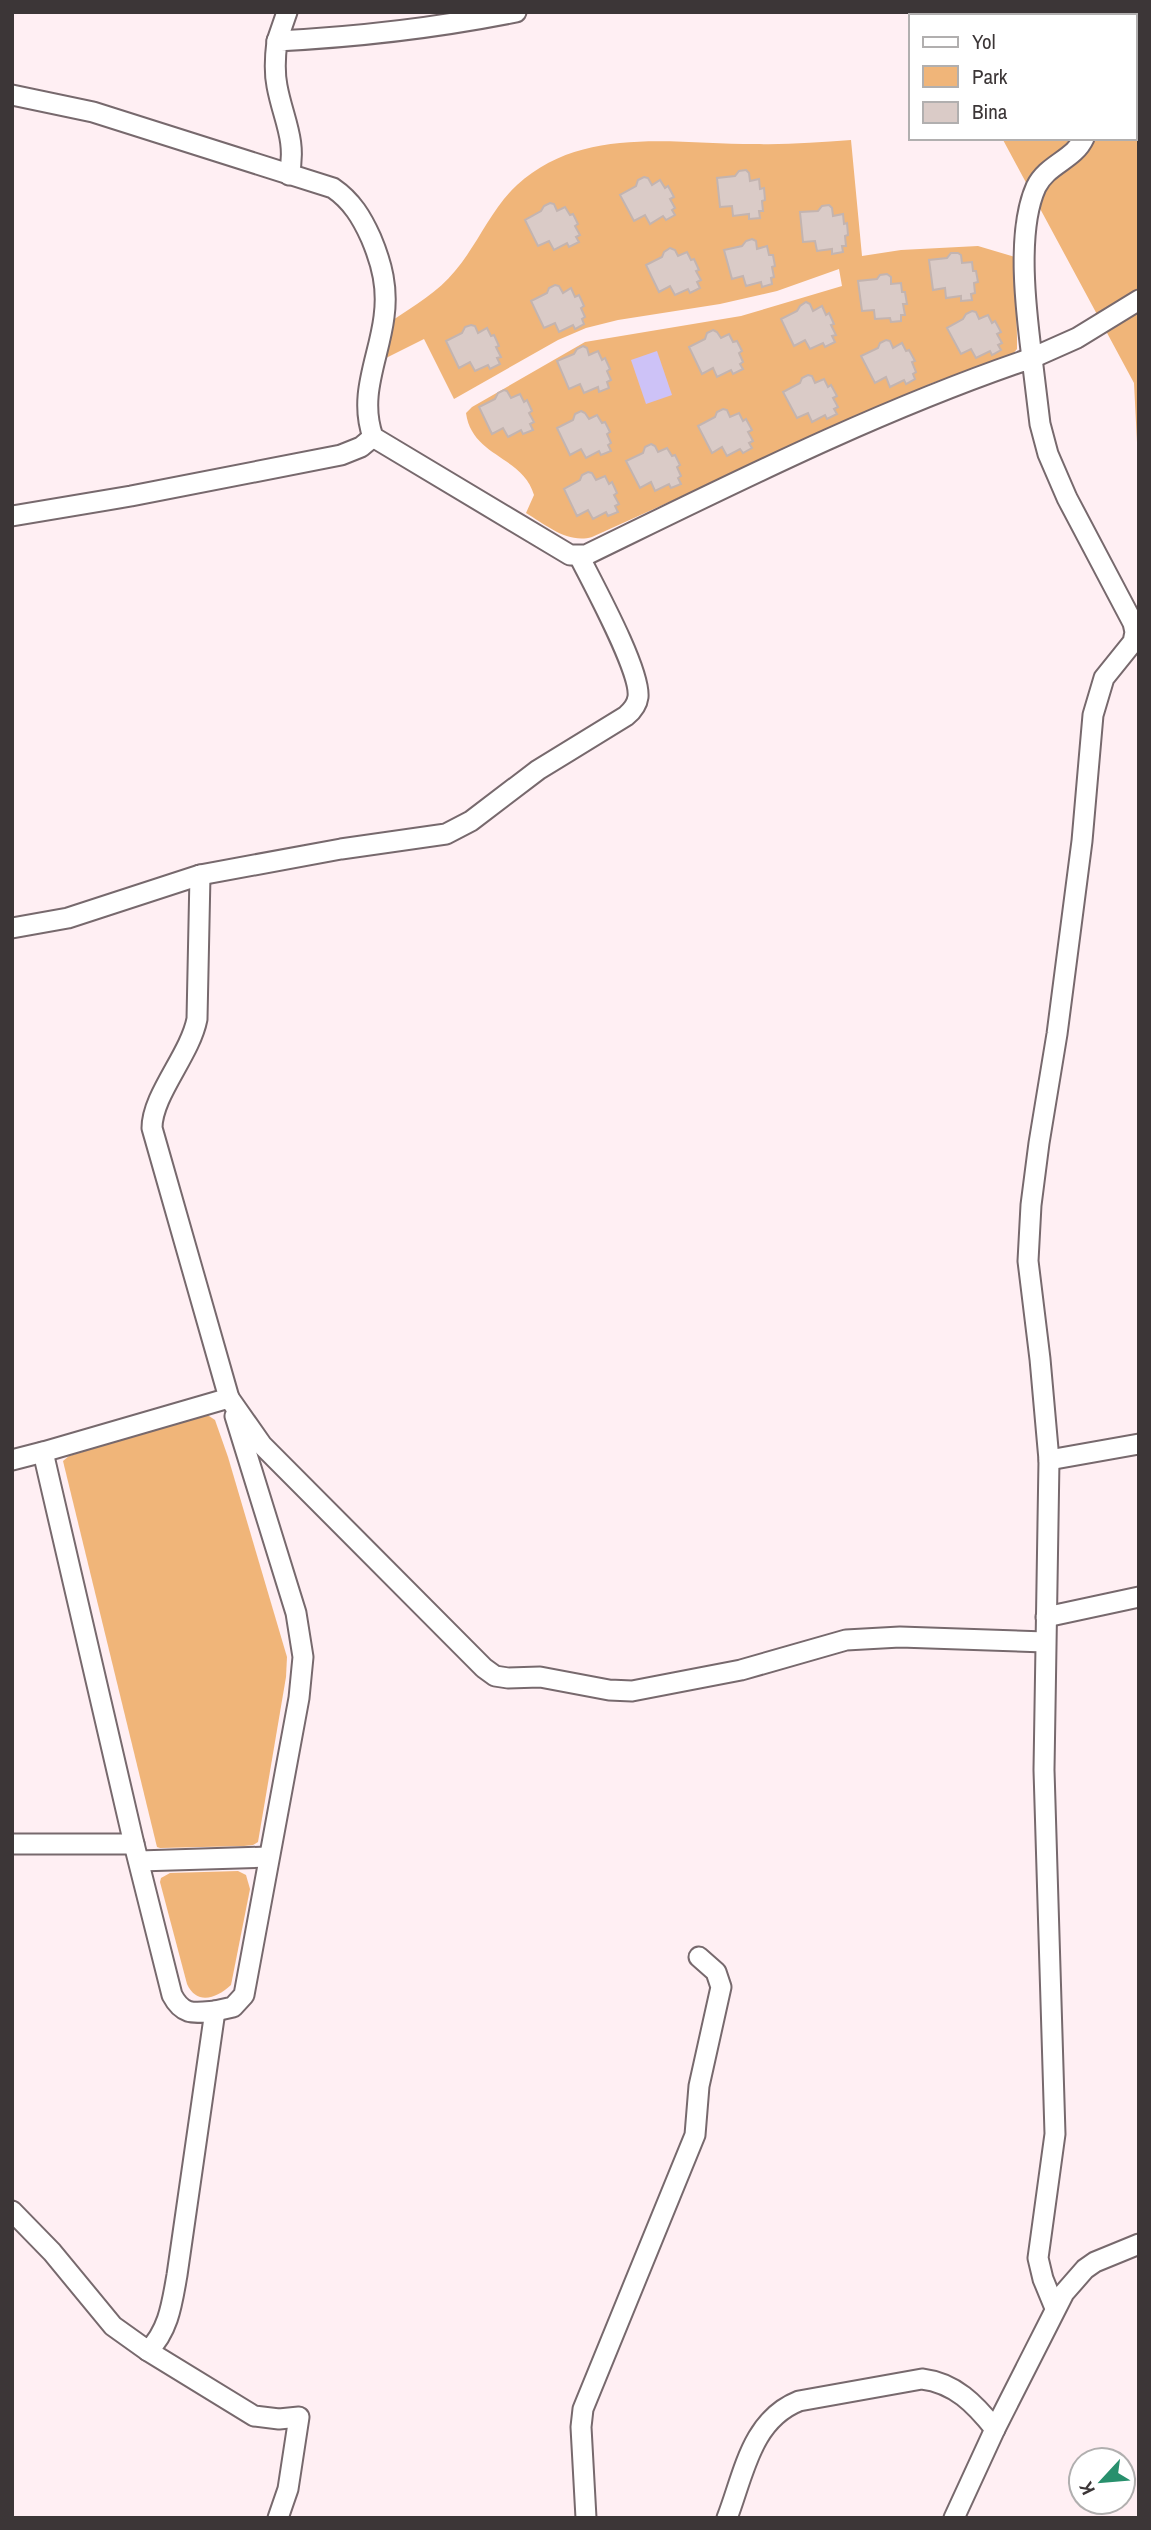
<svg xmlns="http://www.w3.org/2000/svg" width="1151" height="2530" font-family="'Archivo Narrow',sans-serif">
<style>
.green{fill:#f0b579}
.water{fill:#cdc2f7}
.building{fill:#dacbc7;stroke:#c3b4b0;stroke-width:2}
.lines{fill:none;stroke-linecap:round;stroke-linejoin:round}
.street-casing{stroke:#77696d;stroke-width:23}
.street{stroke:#fff;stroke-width:19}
</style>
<rect width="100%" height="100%" fill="#ffeff3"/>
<g class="green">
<path d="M934,12h205v470l-5,-99 -132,-245h133v-122h-199z"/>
<path d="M851,140l11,116 39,-6 77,-4 37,11 2,81v11l-6,7 -79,27 -340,154c-24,7 -46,-12 -66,-24l8,-18c-11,-39 -62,-38 -68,-82l6,-6 113,-65 156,-26 101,-30 -3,-17 -62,22 -57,13 -102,16 -32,8 -28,12 -104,59 -30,-60 -38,19 7,-38c22,-15 45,-28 62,-49 23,-27 36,-62 62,-86 65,-60 157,-41 238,-41 32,1 64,-2 96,-4z"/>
<path d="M206,1414l9,6 13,37 59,200 -1,20 -28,165 -5,3 -9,1 -84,2 -3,-1 -94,-386 6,-5z"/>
<path d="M238,1871l8,4 4,14 -19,96c-14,13 -34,21 -44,-1l-27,-102 1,-4 9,-5z"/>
</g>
<path class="water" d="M657,351l15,44 -26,9 -15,-44z"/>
<g class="building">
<path d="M746,170l3,3 1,8 9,-2 1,10 4,-1 1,12 -3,1 1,10h-4l1,7 -11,1v-5l-16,2 -1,-10 -12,1 -3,-29 18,-2 4,-5z"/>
<path d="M644,177l4,1 4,7 8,-5 5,8 3,-2 6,11 -4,2 5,9 -3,2 3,5 -9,5 -3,-4 -13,8 -5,-9 -11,6 -14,-26 16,-9 2,-6z"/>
<path d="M550,203l4,1 3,7 8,-4 5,8 3,-1 5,10 -3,2 5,9 -4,2 3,5 -10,5 -2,-4 -13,7 -5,-9 -11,5 -13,-26 16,-9 3,-5z"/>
<path d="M829,205l3,3 1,8 10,-2 1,10 3,-1 1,12 -3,1 1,10h-4l1,6 -11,2v-5l-15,2 -2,-10 -12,1 -3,-30 18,-1 4,-5z"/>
<path d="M752,239l4,2 1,8 10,-3 2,9h4l2,11 -3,1 2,10 -3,1 1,6 -10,3 -1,-5 -15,4 -3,-10 -11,3 -8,-29 18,-4 4,-5z"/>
<path d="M670,248l5,2 3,6 9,-4 4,8 3,-1 5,11 -3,1 5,9 -4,2 3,6 -10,5 -2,-4 -13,6 -5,-9 -11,6 -13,-27 16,-8 2,-5z"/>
<path d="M951,253h7l3,2 1,8 10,-1 1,9h3l2,11 -4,1 1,10 -4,1 1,6 -11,1v-5l-15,2 -1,-10 -12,2 -4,-30 18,-2z"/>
<path d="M887,274l4,3v7l10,-1 1,9h3l2,12h-4l2,11h-4v6l-10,1 -1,-4 -15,1 -1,-9 -12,1 -4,-30 19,-2 3,-4z"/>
<path d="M555,285l4,1 4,7 8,-5 4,9 4,-2 5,11 -3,2 4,9 -3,2 2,5 -9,5 -2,-4 -14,7 -4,-9 -11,5 -13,-27 16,-8 2,-5z"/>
<path d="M806,302l4,2 3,7 9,-5 4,9 3,-2 5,11 -3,1 5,10 -4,1 3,6 -10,5 -2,-4 -13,6 -5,-9 -11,6 -13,-27 16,-8 3,-5z"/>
<path d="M972,311l4,1 3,7 9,-4 4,8 3,-2 6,11 -4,2 5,9 -4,2 3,5 -9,5 -2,-4 -14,7 -5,-9 -10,5 -14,-26 16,-9 3,-5z"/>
<path d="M471,325l4,1 3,7 9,-5 4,8 3,-1 5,11 -3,1 5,10 -4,1 3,6 -10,5 -2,-4 -13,6 -5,-9 -11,6 -13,-27 16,-8 3,-6z"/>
<path d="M713,330l4,2 4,6 8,-4 4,8 4,-1 5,10 -3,2 4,9 -3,2 3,5 -10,5 -2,-4 -14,7 -4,-9 -11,6 -13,-27 16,-8 2,-6z"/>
<path d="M886,340l4,1 3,7 9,-5 4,8 3,-1 6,11 -3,1 4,10 -3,2 2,5 -9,5 -2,-4 -14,7 -4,-10 -11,6 -14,-27 17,-8 2,-5z"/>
<path d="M583,346l4,2 2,7 9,-4 4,9 3,-2 5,11 -3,2 4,9 -4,2 2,6 -10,4 -1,-5 -14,6 -4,-9 -11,5 -12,-28 17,-7 3,-5z"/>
<path d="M808,375l4,1 3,7 9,-4 4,8 3,-2 6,11 -4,2 5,9 -4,2 3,5 -10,5 -2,-4 -13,7 -4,-9 -11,5 -14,-26 17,-9 2,-5z"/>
<path d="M504,390l3,1 4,7 9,-4 4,8 3,-2 5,11 -3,2 5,9 -4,2 3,6 -10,4 -2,-4 -13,7 -5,-9 -11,6 -13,-27 16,-8 3,-6z"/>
<path d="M723,409l4,1 3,7 9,-4 4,8 3,-2 6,11 -4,2 5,9 -4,2 3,5 -9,5 -3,-4 -13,7 -5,-9 -10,6 -14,-27 17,-9 2,-5z"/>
<path d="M581,411l4,2 4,6 8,-4 5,8 3,-1 5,10 -3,2 4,9 -3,2 3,6 -10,4 -2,-4 -13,7 -5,-9 -11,6 -13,-27 16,-8 2,-6z"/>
<path d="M651,444l4,2 3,6 9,-4 5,8 3,-1 5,10 -3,2 4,9 -3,2 3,6 -10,4 -2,-4 -14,7 -4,-9 -11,6 -14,-27 17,-8 2,-6z"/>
<path d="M588,472l4,1 4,7 9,-4 4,8 3,-2 5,11 -3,2 5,9 -4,2 3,6 -10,4 -2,-4 -13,7 -5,-9 -11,6 -13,-27 16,-9 2,-5z"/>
</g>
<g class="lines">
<defs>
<g id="street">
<path d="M993,12l3,4"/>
<path d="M1066,12l1,4"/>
<path d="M277,41l10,-29"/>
<path d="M12,95l81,17 240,76c19,13 29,30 38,50 11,26 17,50 13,79 -5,41 -26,78 -11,120l197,118h16c146,-71 292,-145 446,-197l8,66 8,30 19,44 66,125 2,9 -2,10 -29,36 -11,37 -11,126 -25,193 -18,109 -8,62 -3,56 12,98 9,101 -5,310 11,364 -17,124 5,21 12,29"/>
<path d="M1084,138c-10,22 -37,26 -48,49 -20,44 -10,124 -4,171l45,-20 62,-38"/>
<path d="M289,175c8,-35 -6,-56 -12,-89 -3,-15 -2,-29 0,-45 80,-4 159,-13 239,-29"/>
<path d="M12,516l119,-20 210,-41 20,-8 12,-10"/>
<path d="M12,928l56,-10 132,-43 141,-26 105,-15 25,-13 67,-51 88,-54c6,-5 11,-11 12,-19 3,-26 -45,-113 -59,-141"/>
<path d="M229,1398l33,47 222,223 11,8 13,2 32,-1 69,13 23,1 109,-21 105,-30 54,-3 145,5"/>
<path d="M43,1452l186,-54 -77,-270c0,-33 38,-73 45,-109l3,-144"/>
<path d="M12,1460l31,-8 91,392 38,151c11,21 22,18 43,16l-38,264c-5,28 -8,55 -29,76l-35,-25 -61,-74 -40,-41"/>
<path d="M1049,1460l90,-16"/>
<path d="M1046,1617l93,-20"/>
<path d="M12,1844h122"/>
<path d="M139,1861l129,-4"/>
<path d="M215,2011l18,-4 11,-12 55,-297 4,-41 -7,-44 -61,-197"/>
<path d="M148,2351l106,65 25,3 20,-2 -11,72 -10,29"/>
<path d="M586,2518l-5,-91 2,-18 112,-274 4,-49 22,-99 -5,-15 -17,-15"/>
<path d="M727,2518c17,-44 24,-98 72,-117l123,-22c33,4 53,25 73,50"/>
<path d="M954,2518l41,-89 69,-136 21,-24 10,-7 44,-18"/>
</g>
</defs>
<use href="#street" class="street-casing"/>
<use href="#street" class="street"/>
</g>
<rect width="1151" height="2530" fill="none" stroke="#3c3637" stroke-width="28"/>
<rect x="909" y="14" width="228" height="126" fill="#ffffff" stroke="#b1afaf" stroke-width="2"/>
<rect x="923" y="37" width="35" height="10" fill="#ffffff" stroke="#b1afaf" stroke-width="2"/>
<text x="972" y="49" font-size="21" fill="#3c3637">Yol</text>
<rect x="923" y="66" width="35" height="21" fill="#f0b579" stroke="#b1afaf" stroke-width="2"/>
<text x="972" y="84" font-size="21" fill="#3c3637">Park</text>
<rect x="923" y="102" width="35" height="21" fill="#dacbc7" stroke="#b1afaf" stroke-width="2"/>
<text x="972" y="119" font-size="21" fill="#3c3637">Bina</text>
<g transform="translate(1102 2481) rotate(244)"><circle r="33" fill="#ffffff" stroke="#b1afaf" stroke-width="2"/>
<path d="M0-5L12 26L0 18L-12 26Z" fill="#28906d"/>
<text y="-10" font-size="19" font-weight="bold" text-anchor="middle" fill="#3c3637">K</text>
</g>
</svg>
